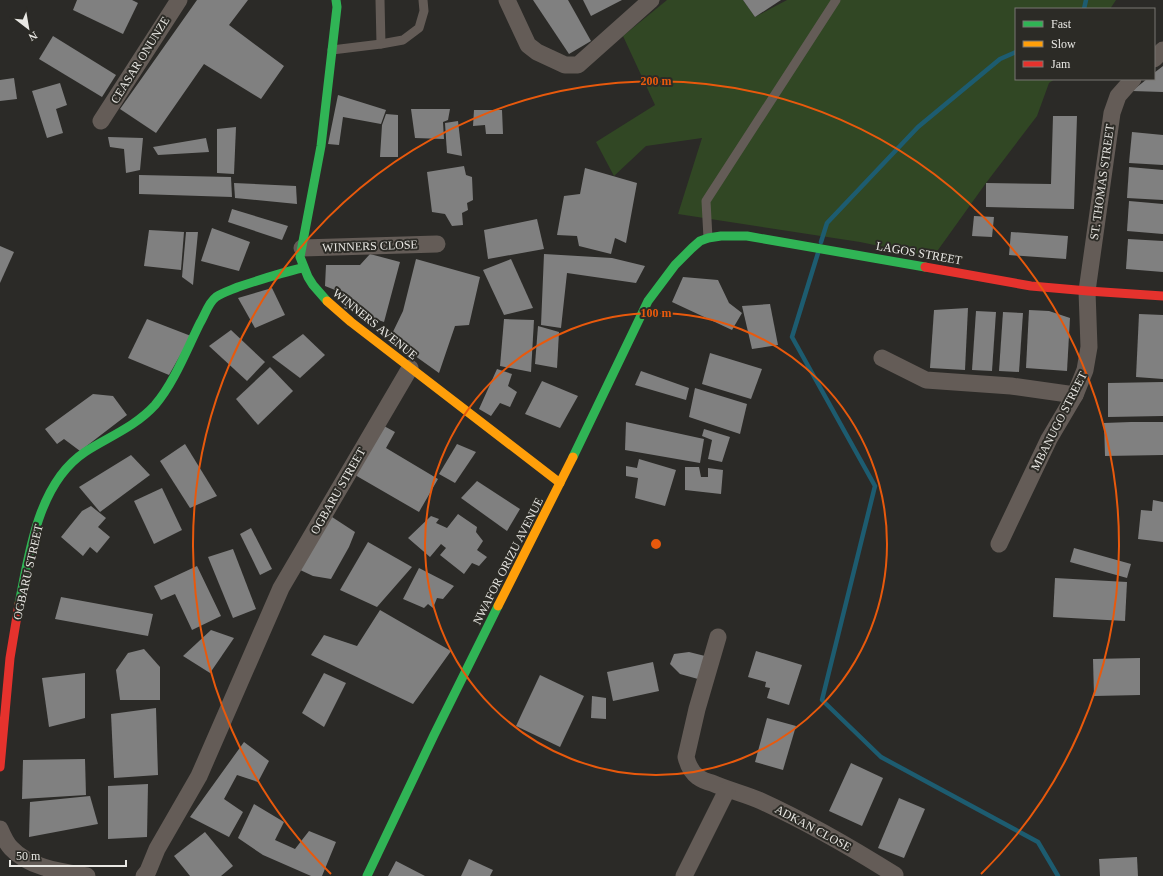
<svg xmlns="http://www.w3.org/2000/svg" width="1163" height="876" font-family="Georgia,serif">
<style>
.green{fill:#314724}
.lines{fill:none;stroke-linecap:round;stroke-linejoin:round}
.stream{stroke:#1d5c70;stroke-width:4.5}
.building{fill:#808080}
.lane{stroke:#645c57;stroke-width:9}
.street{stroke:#645c57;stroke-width:17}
.fast{stroke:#30b455;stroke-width:9}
.slow{stroke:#ff9f0a;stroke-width:9}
.jam{stroke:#e5322d;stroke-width:9}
.ring{fill:none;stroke:#e8590c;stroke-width:2}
.labels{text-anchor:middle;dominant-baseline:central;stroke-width:4;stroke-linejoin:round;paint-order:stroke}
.street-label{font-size:12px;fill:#e9e8e4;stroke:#2c2b26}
.centre{fill:#e8590c;stroke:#2c2b26;stroke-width:2}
.ring-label{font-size:12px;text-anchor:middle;font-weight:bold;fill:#e8590c;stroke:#2c2b26;stroke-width:4;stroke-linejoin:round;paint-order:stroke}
</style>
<rect width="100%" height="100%" fill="#2b2a27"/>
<path class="green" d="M667,0h76l12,17 32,-17h329l-6,9h-94v70h39l-6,4 -12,33 -51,67 -53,74 -73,-15 -182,-28 24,-76 -56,8 -32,30 -18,-34 59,-37 -32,-69z"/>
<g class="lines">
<g class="stream">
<path d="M1084,9l2,-9"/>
<path d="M821,242l6,-19 91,-96 82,-68 16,-7"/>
<path d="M818,253l-26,84 83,149 -53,214 59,57 157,85 20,34"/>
</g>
</g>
<g class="building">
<path d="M77,0h55l6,3 -15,31 -50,-24z"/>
<path d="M197,0h51l-19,25 55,41 -23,33 -57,-35 -48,69 -36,-24z"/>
<path d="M533,0h35l23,41 -22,13z"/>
<path d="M583,0h39l-31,16z"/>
<path d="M743,0h38l-26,17z"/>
<path d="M53,36l63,39 -14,22 -63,-38z"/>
<path d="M1163,66v26l-31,-1 15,-12h7v-6z"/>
<path d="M14,78l3,21 -17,2v-21z"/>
<path d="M60,83l7,22 -11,4 7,24 -16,5 -15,-47z"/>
<path d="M338,95l48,15 -5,14 -38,-7 -4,28 -11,-1z"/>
<path d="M411,109h39l-2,11 -5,2 1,17 -29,-1z"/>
<path d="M474,110h28l1,24h-17l-1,-9 -12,1z"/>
<path d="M386,114l12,1v42h-18l2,-32z"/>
<path d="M1053,116h24l-3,93 -88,-2v-24l65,1z"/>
<path d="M458,121l4,35 -15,-3 -2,-30z"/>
<path d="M236,127l-2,47 -17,-1v-44z"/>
<path d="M1132,132l31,3v30l-34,-2z"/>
<path d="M108,137l35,1 -3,32 -14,3 -2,-24 -14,-2z"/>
<path d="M206,138l3,14 -51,3 -5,-8z"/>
<path d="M464,166l2,9 6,2 1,23 -6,3 1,7 -6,3 1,12 -11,1 -7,-12 -13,-2 -5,-40z"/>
<path d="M1129,167l34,3v30l-36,-2z"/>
<path d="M585,168l52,15 -11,60 -11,-5 -4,16 -32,-8 -2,-10 -20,-1 7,-39 16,-2z"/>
<path d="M139,175l92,2 1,20 -93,-3z"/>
<path d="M234,183l62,3 1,18 -62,-6z"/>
<path d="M1129,201l34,3v30l-36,-3z"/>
<path d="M232,209l56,17 -6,14 -54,-18z"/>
<path d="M974,216l20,1 -2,20 -20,-1z"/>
<path d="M537,219l7,30 -56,10 -4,-29z"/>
<path d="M212,228l38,14 -11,29 -38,-10z"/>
<path d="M149,230l35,2 -3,38 -37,-4z"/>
<path d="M186,232h12l-5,53 -11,-8z"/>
<path d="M1011,232l57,4 -2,23 -57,-4z"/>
<path d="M1128,239l35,2v31l-37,-3z"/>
<path d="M0,246l14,6 -14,31z"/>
<path d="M370,254l30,8 -16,60 -40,-14 6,-12 -25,-10 1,-21h34z"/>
<path d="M544,254l68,4 33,8 -9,17 -69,-10 -6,55 -20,-3z"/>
<path d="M416,259l64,18 -11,48 -14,1 -16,47 -49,-35 13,-27z"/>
<path d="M511,259l22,49 -29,7 -21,-45z"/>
<path d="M683,277l35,3 11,23 13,10 -10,17 -60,-28z"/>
<path d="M272,288l13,27 -30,13 -17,-30z"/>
<path d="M770,304l8,41 -26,4 -10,-43z"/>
<path d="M968,308l-3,62 -35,-2 4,-58z"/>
<path d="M1029,310l20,1 21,7 -3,53 -41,-3z"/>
<path d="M976,311l20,1 -4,59 -20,-1z"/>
<path d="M1003,312l20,1 -4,59 -20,-1z"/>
<path d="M1139,314l24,1v64l-27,-2z"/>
<path d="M147,319l44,17 -22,39 -41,-17z"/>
<path d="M504,319l30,1 -3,52 -31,-6z"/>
<path d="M538,326l21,6 -2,36 -22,-4z"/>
<path d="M231,330l34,32 -18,19 -38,-35z"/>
<path d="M303,334l22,21 -25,23 -28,-21z"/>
<path d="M710,353l52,16 -11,30 -49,-15z"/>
<path d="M270,367l23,24 -35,34 -22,-26z"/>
<path d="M497,369l15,5 -4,12 9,6 -7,15 -10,-4 -9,13 -12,-7z"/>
<path d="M641,371l48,17 -3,12 -51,-15z"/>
<path d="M542,381l36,15 -18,32 -35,-14z"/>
<path d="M1163,382v34l-55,1v-34z"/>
<path d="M695,388l52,16 -7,30 -51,-17z"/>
<path d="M93,394l20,2 14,19 -47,36 -16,-12 -7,5 -12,-15z"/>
<path d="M626,422l78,17 -4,24 -75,-13z"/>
<path d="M1131,422h32v33l-58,1 -1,-33z"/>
<path d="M384,426l11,6 -9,16 52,31 -19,33 -64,-37z"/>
<path d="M704,429l26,8 -8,25 -14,-3 4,-19 -10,-4z"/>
<path d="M185,444l32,52 -27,12 -30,-47z"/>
<path d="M457,444l19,8 -21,31 -16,-9z"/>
<path d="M131,455l19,20 -50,37 -21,-25z"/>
<path d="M639,459l37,11 -11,36 -30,-8 3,-20 -12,-2v-10l11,2z"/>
<path d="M685,467h14l2,10h7v-9l15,2 -2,24 -36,-4z"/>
<path d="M477,481l43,28 -13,22 -46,-33z"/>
<path d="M162,488l20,42 -28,14 -20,-43z"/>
<path d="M1153,500l10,2v40l-25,-3 3,-29 11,1z"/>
<path d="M91,506l15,12 -8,9 12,10 -13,16 -7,-6 -7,9 -22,-19 21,-26z"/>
<path d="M458,514l19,13 -1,5 7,9 -6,9 10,7 -8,9 -7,-3 -8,11 -24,-19 6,-7 -5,-4 -11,13 -22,-19 23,-22 8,3 -3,4 11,5z"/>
<path d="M332,517l23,15 -6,15 -18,32 -18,-3 -17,-8z"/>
<path d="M251,528l21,41 -12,6 -20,-41z"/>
<path d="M368,542l44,25 -35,40 -37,-17z"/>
<path d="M1074,548l57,16 -4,14 -57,-16z"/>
<path d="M233,549l23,60 -23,9 -25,-61z"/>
<path d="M197,566l24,50 -29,14 -17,-36 -14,6 -7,-14z"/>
<path d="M419,568l35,18 -11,13 -6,-1 -4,10 -5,-4 -4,4 -21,-9z"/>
<path d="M1055,578l72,4 -2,39 -72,-4z"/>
<path d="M61,597l92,17 -5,22 -93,-17z"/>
<path d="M380,610l71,41 -38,53 -102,-49 13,-20 33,11z"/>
<path d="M211,630l23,8 -24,35 -27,-17z"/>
<path d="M144,649l16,18v33h-40l-4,-30 12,-17z"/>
<path d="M756,651l46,14 -13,40 -22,-7 3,-10 -5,-1 1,-5 -18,-5z"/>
<path d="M689,652l16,4 -7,23 -18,-5 -10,-10 4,-10z"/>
<path d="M1140,658v37l-46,1 -1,-37z"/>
<path d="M653,662l6,29 -46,10 -6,-29z"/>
<path d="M85,673v45l-36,9 -7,-49z"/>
<path d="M324,673l22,10 -22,44 -22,-14z"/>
<path d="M540,675l44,21 -24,51 -44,-21z"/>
<path d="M592,696l14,2v21l-15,-1z"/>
<path d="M156,708l2,67 -44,3 -3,-64z"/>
<path d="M767,718l29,8 -13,44 -28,-8z"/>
<path d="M244,742l25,19 -11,21 -21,-7 -13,24 19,13 -14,25 -39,-20z"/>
<path d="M85,759l1,36 -64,4 1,-39z"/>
<path d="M851,763l32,15 -21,48 -33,-15z"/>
<path d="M148,784l-1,53 -39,2v-53z"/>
<path d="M90,796l8,28 -69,13 1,-35z"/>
<path d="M899,798l26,11 -21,49 -26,-10z"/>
<path d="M254,804l30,18 -9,18 20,9 14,-18 27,11 -14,34h-11l-48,-21 -25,-17z"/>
<path d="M205,832l28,34 -12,10h-31l-16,-20z"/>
<path d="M1137,857l1,19h-38l-1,-17z"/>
<path d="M469,859l24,11 -3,6h-29z"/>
<path d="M396,861l29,15h-37z"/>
</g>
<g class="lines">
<g class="lane">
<path d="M380,0l1,44"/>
<path d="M332,50l49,-6 22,-4 16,-12 5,-17 -1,-11"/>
<path d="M708,238l-2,-37 130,-201"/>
</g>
<g class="street">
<path d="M507,0l21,45 9,7 28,13h13l73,-65"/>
<path d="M1154,59l9,-9"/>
<path d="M101,121l78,-121"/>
<path d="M302,248l135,-4"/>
<path d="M882,358l44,22 85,6 64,9"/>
<path d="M999,544l50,-105 26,-44 10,-25 4,-23 -2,-56 25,-178 6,-17 15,-17"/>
<path d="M718,637l-21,72 -11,48c2,8 5,15 12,20 4,3 10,5 14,6 16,7 33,11 49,18 46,21 91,47 134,74"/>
<path d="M0,829c3,7 6,14 11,19 18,20 51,24 76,28"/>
<path d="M144,876l4,-5 9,-22 42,-73 82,-188 129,-220"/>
<path d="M684,876l43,-86"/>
</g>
<g class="fast">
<path d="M327,301l-14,-16 -5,-8 -8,-20 21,-111 16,-139 -1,-7"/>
<path d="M573,457l75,-156 27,-36 17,-17 8,-7 8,-3 13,-2h26l178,31"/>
<path d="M19,604c10,-50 19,-121 66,-152 23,-15 50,-25 70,-47 19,-22 32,-56 45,-82 5,-8 8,-20 16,-26 6,-4 15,-7 22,-10 21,-7 42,-14 64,-19"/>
<path d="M367,876l67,-141 64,-129"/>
</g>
<g class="slow">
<path d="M327,301l24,21 209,161"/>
<path d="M498,606l75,-149"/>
</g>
<g class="jam">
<path d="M925,267l106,19 57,5 75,5"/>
<path d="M0,767l10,-109 9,-54"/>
</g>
</g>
<g class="ring">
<circle cx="656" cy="544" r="231"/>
<path d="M331 874A463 463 0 1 1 981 874"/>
</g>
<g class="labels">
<g class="street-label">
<text transform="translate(140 60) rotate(-58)">CEASAR ONUNZE</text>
<text transform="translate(1102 182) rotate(-82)">ST. THOMAS STREET</text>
<text transform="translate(370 246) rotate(-2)">WINNERS CLOSE</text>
<text transform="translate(919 253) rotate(10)">LAGOS STREET</text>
<text transform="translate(375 324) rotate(39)">WINNERS AVENUE</text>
<text transform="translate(1059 421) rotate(-63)">MBANUGO STREET</text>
<text transform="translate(338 491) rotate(-60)">OGBARU STREET</text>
<text transform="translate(508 561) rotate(-63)">NWAFOR ORIZU AVENUE</text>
<text transform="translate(28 572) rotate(-77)">OGBARU STREET</text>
<text transform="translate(813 828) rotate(28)">ADKAN CLOSE</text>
</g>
</g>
<circle cx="656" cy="544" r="6" class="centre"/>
<g class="ring-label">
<text x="656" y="85">200 m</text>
<text x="656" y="317">100 m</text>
</g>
<rect x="1015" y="8" width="140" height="72" fill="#2c2b26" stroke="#787772"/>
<rect x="1023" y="21" width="20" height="6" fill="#30b455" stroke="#787772"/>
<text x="1051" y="28" font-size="12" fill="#e9e8e4">Fast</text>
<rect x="1023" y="41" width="20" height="6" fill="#ff9f0a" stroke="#787772"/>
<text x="1051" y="48" font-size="12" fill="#e9e8e4">Slow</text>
<rect x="1023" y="61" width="20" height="6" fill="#e5322d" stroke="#787772"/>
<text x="1051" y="68" font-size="12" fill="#e9e8e4">Jam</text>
<g transform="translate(28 28) rotate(149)" stroke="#2c2b26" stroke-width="3" paint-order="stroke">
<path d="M0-3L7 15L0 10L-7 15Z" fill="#e9e8e4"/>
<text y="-6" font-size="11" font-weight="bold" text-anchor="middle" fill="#e9e8e4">N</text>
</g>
<path d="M10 860v6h116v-6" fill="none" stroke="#e9e8e4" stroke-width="2"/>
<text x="16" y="860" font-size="12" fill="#e9e8e4" stroke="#2c2b26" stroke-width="3" paint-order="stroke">50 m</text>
</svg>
